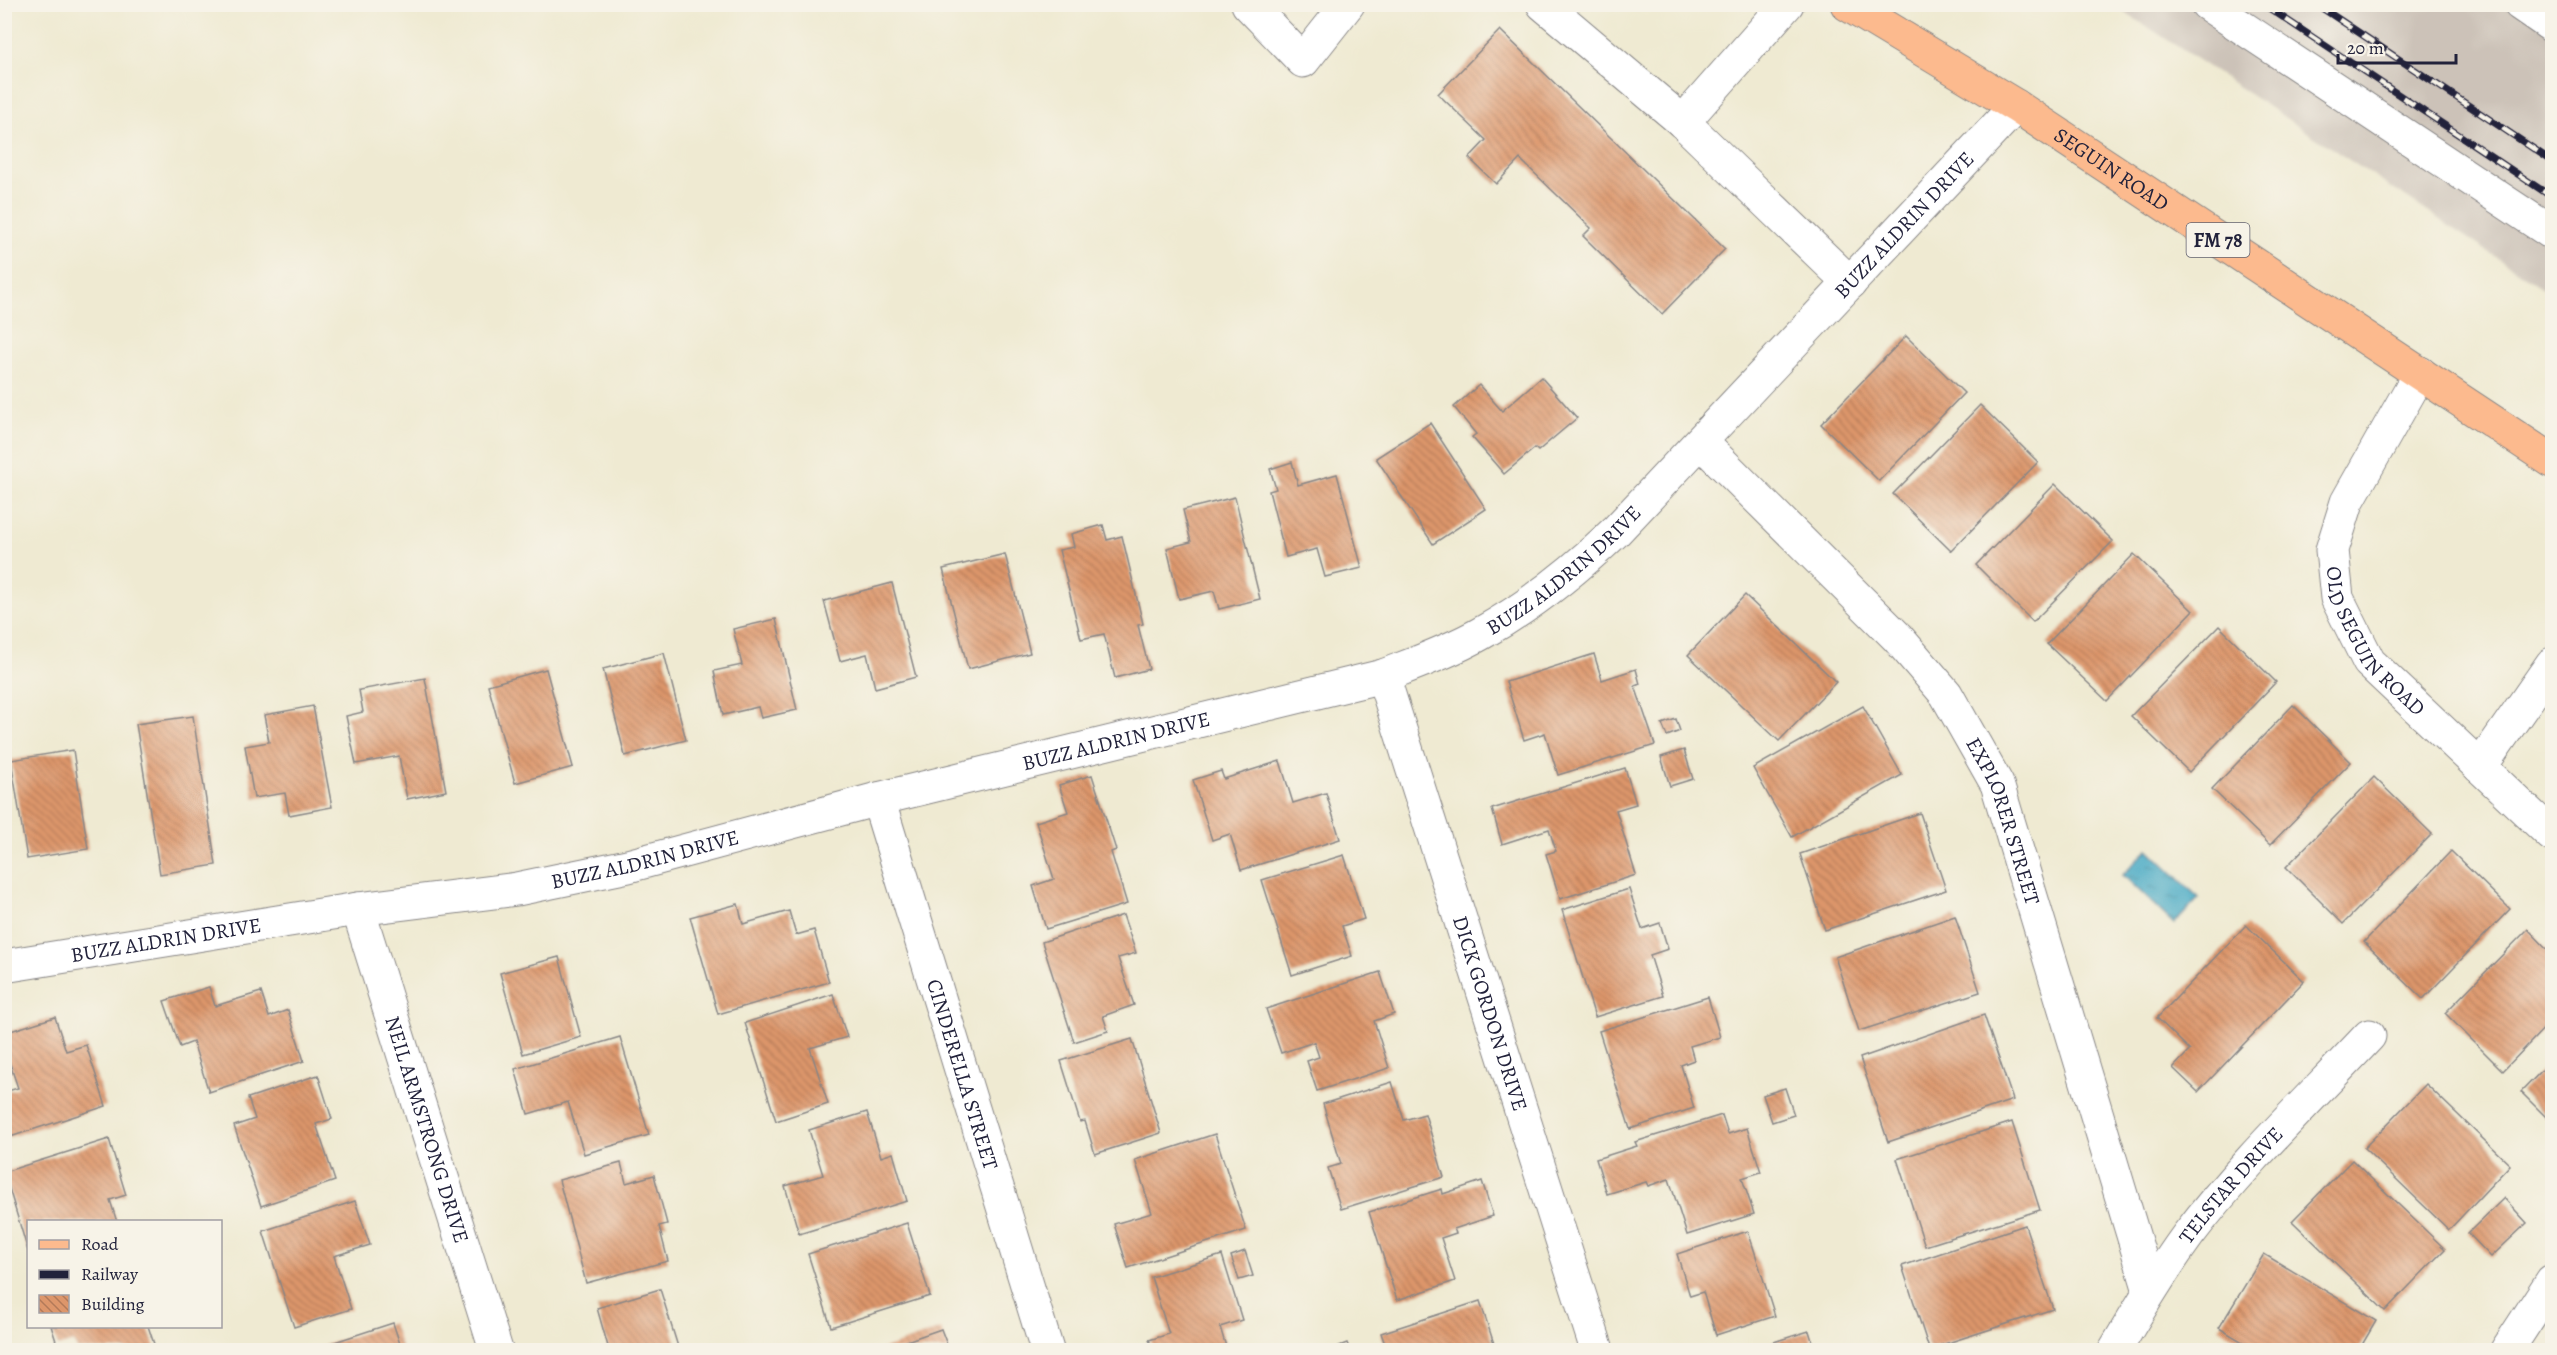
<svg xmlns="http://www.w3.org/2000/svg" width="2557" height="1355" font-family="Alegreya,serif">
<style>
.industrial{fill:#ccc2b8}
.water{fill:url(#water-ripples);stroke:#336680;stroke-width:1.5}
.building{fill:url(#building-back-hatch)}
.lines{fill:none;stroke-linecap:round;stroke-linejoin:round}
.minor-casing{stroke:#888686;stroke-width:35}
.major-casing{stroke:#888686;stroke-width:35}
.minor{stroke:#fff;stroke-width:33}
.major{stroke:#fcba8e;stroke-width:33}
.rail-casing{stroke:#22223b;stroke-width:7}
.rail{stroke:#f7f3e8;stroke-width:4.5;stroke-dasharray:14;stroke-linecap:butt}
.labels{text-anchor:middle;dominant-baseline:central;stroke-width:5;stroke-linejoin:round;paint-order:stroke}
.shield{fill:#f7f3e8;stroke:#62616f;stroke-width:1.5}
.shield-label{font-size:20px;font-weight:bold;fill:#22223b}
.street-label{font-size:21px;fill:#22223b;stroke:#f7f3e8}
</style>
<defs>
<pattern id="water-ripples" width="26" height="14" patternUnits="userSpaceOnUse" patternTransform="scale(1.5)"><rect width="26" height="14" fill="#44a9c4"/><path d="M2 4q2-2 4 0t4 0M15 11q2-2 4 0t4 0" fill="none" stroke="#3889a0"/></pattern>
<pattern id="building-back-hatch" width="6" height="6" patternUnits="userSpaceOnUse" patternTransform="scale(1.5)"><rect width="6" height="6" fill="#dd966b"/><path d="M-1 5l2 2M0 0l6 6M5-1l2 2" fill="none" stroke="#b37a59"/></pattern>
</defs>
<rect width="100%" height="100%" fill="#f7f3e8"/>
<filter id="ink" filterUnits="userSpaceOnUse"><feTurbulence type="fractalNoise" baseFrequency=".0167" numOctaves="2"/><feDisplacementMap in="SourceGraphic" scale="12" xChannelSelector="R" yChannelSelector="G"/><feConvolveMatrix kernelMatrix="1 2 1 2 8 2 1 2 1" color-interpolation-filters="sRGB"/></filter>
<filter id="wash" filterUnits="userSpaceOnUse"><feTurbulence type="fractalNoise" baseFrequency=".008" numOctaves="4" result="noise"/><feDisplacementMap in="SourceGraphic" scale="24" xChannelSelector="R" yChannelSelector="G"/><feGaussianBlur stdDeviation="1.35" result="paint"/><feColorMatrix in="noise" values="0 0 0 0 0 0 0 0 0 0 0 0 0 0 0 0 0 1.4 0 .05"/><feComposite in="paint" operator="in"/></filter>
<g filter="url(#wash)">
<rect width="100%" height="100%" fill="#efead2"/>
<path class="industrial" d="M2112,5h440v289l-398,-263z"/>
<path class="water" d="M2148,849l51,49 -25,26 -51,-49z"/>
<g id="blocks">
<g class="building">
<path d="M1500,30l225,219 -63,65 -79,-78 8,-8 -71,-69 -24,25 -27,-26 17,-18 -48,-46z"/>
<path d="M1906,336l58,57 -85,88 -58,-57z"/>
<path d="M1541,377l36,41 -39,33 -3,-3 -31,26 -32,-37 4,-3 -22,-27 25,-22 23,26z"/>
<path d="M1980,405l58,57 -87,89 -58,-57z"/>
<path d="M1430,423l56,86 -53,35 -57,-86z"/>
<path d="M1292,462l6,23 39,-11 25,94 -37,9 -8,-28 -31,8 -17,-66 7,-2 -6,-20z"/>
<path d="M2055,484l58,57 -80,81 -57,-57z"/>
<path d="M1235,497l25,102 -41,10 -5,-18 -35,8 -12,-51 24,-6 -8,-32z"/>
<path d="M1103,525l4,15 15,-4 21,88 -5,1 11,44 -34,9 -11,-44 -23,5 -22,-89 15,-3 -3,-13z"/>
<path d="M1005,554l25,99 -62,16 -25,-100z"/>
<path d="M2134,554l59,57 -86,90 -60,-57z"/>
<path d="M892,583l24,94 -41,11 -8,-34 -27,7 -16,-60z"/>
<path d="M1745,595l91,87 -57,59 -91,-86z"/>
<path d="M776,619l21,91 -36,8 -3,-11 -35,8 -9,-44 28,-6 -9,-36z"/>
<path d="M2219,626l57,56 -87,90 -58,-56z"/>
<path d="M664,653l22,87 -61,16 -22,-87z"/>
<path d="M1594,654l8,26 34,-11 4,15 -5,2 20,59 -97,30 -13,-42 -21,7 -18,-58z"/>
<path d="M546,669l27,98 -58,16 -27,-98z"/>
<path d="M425,678l21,113 -39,8 -8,-43 -43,8 -10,-48 17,-4 -4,-22z"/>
<path d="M2293,705l58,57 -81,83 -58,-56z"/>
<path d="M313,706l19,101 -43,8 -4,-22 -31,5 -9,-52 24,-4 -5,-27z"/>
<path d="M1863,706l39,69 -110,62 -39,-69z"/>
<path d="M193,716l23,149 -56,9 -24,-150z"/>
<path d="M1676,719l4,12 -13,5 -5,-12z"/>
<path d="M73,750l15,99 -61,10 -16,-99z"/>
<path d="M1684,750l9,29 -23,7 -9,-29z"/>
<path d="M1280,761l13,42 33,-10 14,46 -99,31 -11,-36 -18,6 -19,-60 28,-9 3,8z"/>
<path d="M1625,768l11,36 -20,6 20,65 -76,24 -14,-45 10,-3 -7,-22 -47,15 -10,-35z"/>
<path d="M1092,775l24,75 -5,2 16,52 -81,25 -13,-43 21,-7 -18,-57 32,-10 -9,-27z"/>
<path d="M2374,777l58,57 -89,90 -57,-57z"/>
<path d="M1920,813l26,77 -121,40 -25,-76z"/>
<path d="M2451,851l59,58 -87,90 -59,-57z"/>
<path d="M1344,855l20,64 -22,7 10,30 -60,19 -30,-95z"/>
<path d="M1629,889l13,40 18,-6 8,26 -18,6 13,41 -68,21 -33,-107z"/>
<path d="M738,904l5,20 46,-13 7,24 18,-5 15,52 -111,32 -28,-97z"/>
<path d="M1123,915l13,38 -18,5 16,47 -31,11 5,15 -34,11 -32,-100z"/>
<path d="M1955,916l25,76 -121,39 -24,-74z"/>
<path d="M2246,925l58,56 -106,111 -25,-24 17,-18 -33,-32z"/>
<path d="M2528,929l24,25v66l-49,51 -58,-58z"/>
<path d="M559,957l22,80 -58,17 -23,-81z"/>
<path d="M1380,972l14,42 -20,7 15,47 -72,23 -10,-30 12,-4 -5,-15 -33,11 -15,-44z"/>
<path d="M209,987l6,19 46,-14 8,25 19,-7 16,51 -95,31 -16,-50 -13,5 -16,-46z"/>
<path d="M833,994l14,43 -37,11 18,56 -52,17 -31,-98z"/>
<path d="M1708,997l12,40 -30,9 4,14 -13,5 13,43 -64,21 -31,-98z"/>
<path d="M1984,1015l29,85 -125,42 -28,-84z"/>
<path d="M55,1017l11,34 20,-6 20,61 -102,33v-47l14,-4 -14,-42v-13z"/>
<path d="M620,1037l29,98 -65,19 -16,-52 -40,12 -13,-45z"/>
<path d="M1132,1039l29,94 -66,21 -10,-33 -5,1 -19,-61z"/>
<path d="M2552,1060v63l-31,-31z"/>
<path d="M318,1075l14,44 -16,5 19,57 -74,25 -27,-80 21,-7 -7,-21z"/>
<path d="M1392,1082l12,38 21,-6 19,63 -103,32 -13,-41 13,-4 -18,-60z"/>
<path d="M2426,1084l84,81 -61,65 -85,-82z"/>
<path d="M1785,1088l9,27 -22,7 -9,-27z"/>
<path d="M867,1112l14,45 12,-4 14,48 -108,33 -14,-48 38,-11 -14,-45z"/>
<path d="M1722,1115l6,19 19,-6 14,44 -19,6 12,36 -67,21 -18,-56 -21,7 -2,-4 -39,12 -11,-35 41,-13 -2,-4z"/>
<path d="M2012,1122l28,88 -115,36 -28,-87z"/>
<path d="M1215,1134l31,96 -118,38 -14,-44 38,-11 -17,-53z"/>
<path d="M109,1139l17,56 -16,5 7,22h-89v29l-24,-79z"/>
<path d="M2352,1160l93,89 -60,62 -93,-90z"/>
<path d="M621,1163l5,20 28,-8 13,49 -8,2 9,35 -82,22 -27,-103z"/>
<path d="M1482,1181l11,35 -39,13 2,4 -15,5 14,43 -58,19 -28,-88 73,-23 1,5z"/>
<path d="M2504,1198l23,25 -36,34 -23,-24z"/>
<path d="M355,1201l15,44 -36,11 17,53 -57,18 -31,-96z"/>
<path d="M907,1223l23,73 -99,31 -23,-73z"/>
<path d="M2025,1225l28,84 -124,40 -27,-83z"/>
<path d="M1748,1231l27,85 -59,19 -13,-43 -13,4 -13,-42z"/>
<path d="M1245,1251l8,25 -14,4 -8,-24z"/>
<path d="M2264,1254l112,67 -17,29h-103l-37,-22z"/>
<path d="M1222,1255l20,65 -22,7 7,23h-94l18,-6 -2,-4 20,-6 -18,-57z"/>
<path d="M660,1289l19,61h-70l-12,-42z"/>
<path d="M1480,1301l16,49h-109l-6,-17z"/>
<path d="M393,1323l9,27h-92z"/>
<path d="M51,1326h97l8,24h-79l-3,-8 -16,5z"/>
<path d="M941,1329l8,21h-68z"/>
<path d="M1809,1331l6,19h-67z"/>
<path d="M1347,1343l3,7h-21z"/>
</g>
</g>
</g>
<g filter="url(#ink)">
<use href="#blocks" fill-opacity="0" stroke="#888686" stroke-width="1.5"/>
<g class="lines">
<defs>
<g id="minor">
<path d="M1248,4l55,57 45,-57"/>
<path d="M1543,4l140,118 167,161"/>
<path d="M2207,4l345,229"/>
<path d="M2520,4l32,22"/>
<path d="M1683,122l104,-118"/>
<path id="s1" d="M2420,373l-73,129 -15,48 5,48 32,64 183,173"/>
<path id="s2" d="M1701,442l196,195 49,57 51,90 153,507"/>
<path id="s3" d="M1383,676l214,674"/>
<path d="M2480,767l72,-103"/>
<path id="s4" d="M878,799l169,551"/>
<path id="s5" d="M358,909l138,441"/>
<path id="s6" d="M4,966l354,-57 159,-20 111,-23 250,-67 505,-123c33,-13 67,-25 97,-42 51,-28 94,-63 136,-103l400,-425"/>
<path id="s7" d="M2115,1350c23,-39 46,-78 73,-115 53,-70 121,-135 181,-199"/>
<path d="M2507,1350l45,-69"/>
</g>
<g id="major">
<path id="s8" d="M1847,4l169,102 536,355"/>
</g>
</defs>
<use href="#minor" class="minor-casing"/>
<use href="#major" class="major-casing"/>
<use href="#minor" class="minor"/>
<use href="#major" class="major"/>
<defs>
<g id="rail">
<path d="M2263,4l289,193"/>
<path d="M2316,4l236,157"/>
</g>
</defs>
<use href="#rail" class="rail-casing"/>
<use href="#rail" class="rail"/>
</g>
</g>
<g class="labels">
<rect class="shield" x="2186.5" y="223" width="63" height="34" rx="4.5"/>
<g class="shield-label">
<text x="2218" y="240">FM 78</text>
</g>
<g class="street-label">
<text stroke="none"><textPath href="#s8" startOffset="312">SEGUIN ROAD</textPath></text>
<text stroke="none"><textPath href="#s6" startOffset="2108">BUZZ ALDRIN DRIVE</textPath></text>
<text stroke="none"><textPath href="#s6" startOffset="1622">BUZZ ALDRIN DRIVE</textPath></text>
<text stroke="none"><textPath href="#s1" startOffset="303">OLD SEGUIN ROAD</textPath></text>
<text stroke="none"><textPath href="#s6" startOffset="1136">BUZZ ALDRIN DRIVE</textPath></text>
<text stroke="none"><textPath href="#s2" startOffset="492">EXPLORER STREET</textPath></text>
<text stroke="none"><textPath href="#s6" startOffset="650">BUZZ ALDRIN DRIVE</textPath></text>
<text stroke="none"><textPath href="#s6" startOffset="164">BUZZ ALDRIN DRIVE</textPath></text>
<text stroke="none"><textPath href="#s3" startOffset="354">DICK GORDON DRIVE</textPath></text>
<text stroke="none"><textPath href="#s4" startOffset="288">CINDERELLA STREET</textPath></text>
<text stroke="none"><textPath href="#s5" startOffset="231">NEIL ARMSTRONG DRIVE</textPath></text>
<text stroke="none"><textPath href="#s7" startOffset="202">TELSTAR DRIVE</textPath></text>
</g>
</g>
<rect width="2557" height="1355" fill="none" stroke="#f7f3e8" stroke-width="24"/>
<rect x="27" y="1220" width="195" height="108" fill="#f7f3e8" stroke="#a29fa3" stroke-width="1.5"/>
<rect x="39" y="1240" width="30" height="9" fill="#fcba8e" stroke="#a29fa3" stroke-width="1.5"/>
<text x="81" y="1250" font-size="18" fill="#22223b">Road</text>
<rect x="39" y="1270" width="30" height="9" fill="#22223b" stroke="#a29fa3" stroke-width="1.5"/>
<text x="81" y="1280" font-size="18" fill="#22223b">Railway</text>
<rect x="39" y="1295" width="30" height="18" fill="url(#building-back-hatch)" stroke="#a29fa3" stroke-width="1.5"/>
<text x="81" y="1310" font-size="18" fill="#22223b">Building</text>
<path d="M2338 54v9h118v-9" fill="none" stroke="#22223b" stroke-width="3"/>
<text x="2347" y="54" font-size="18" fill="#22223b" stroke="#f7f3e8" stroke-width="4.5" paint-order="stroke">20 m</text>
</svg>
